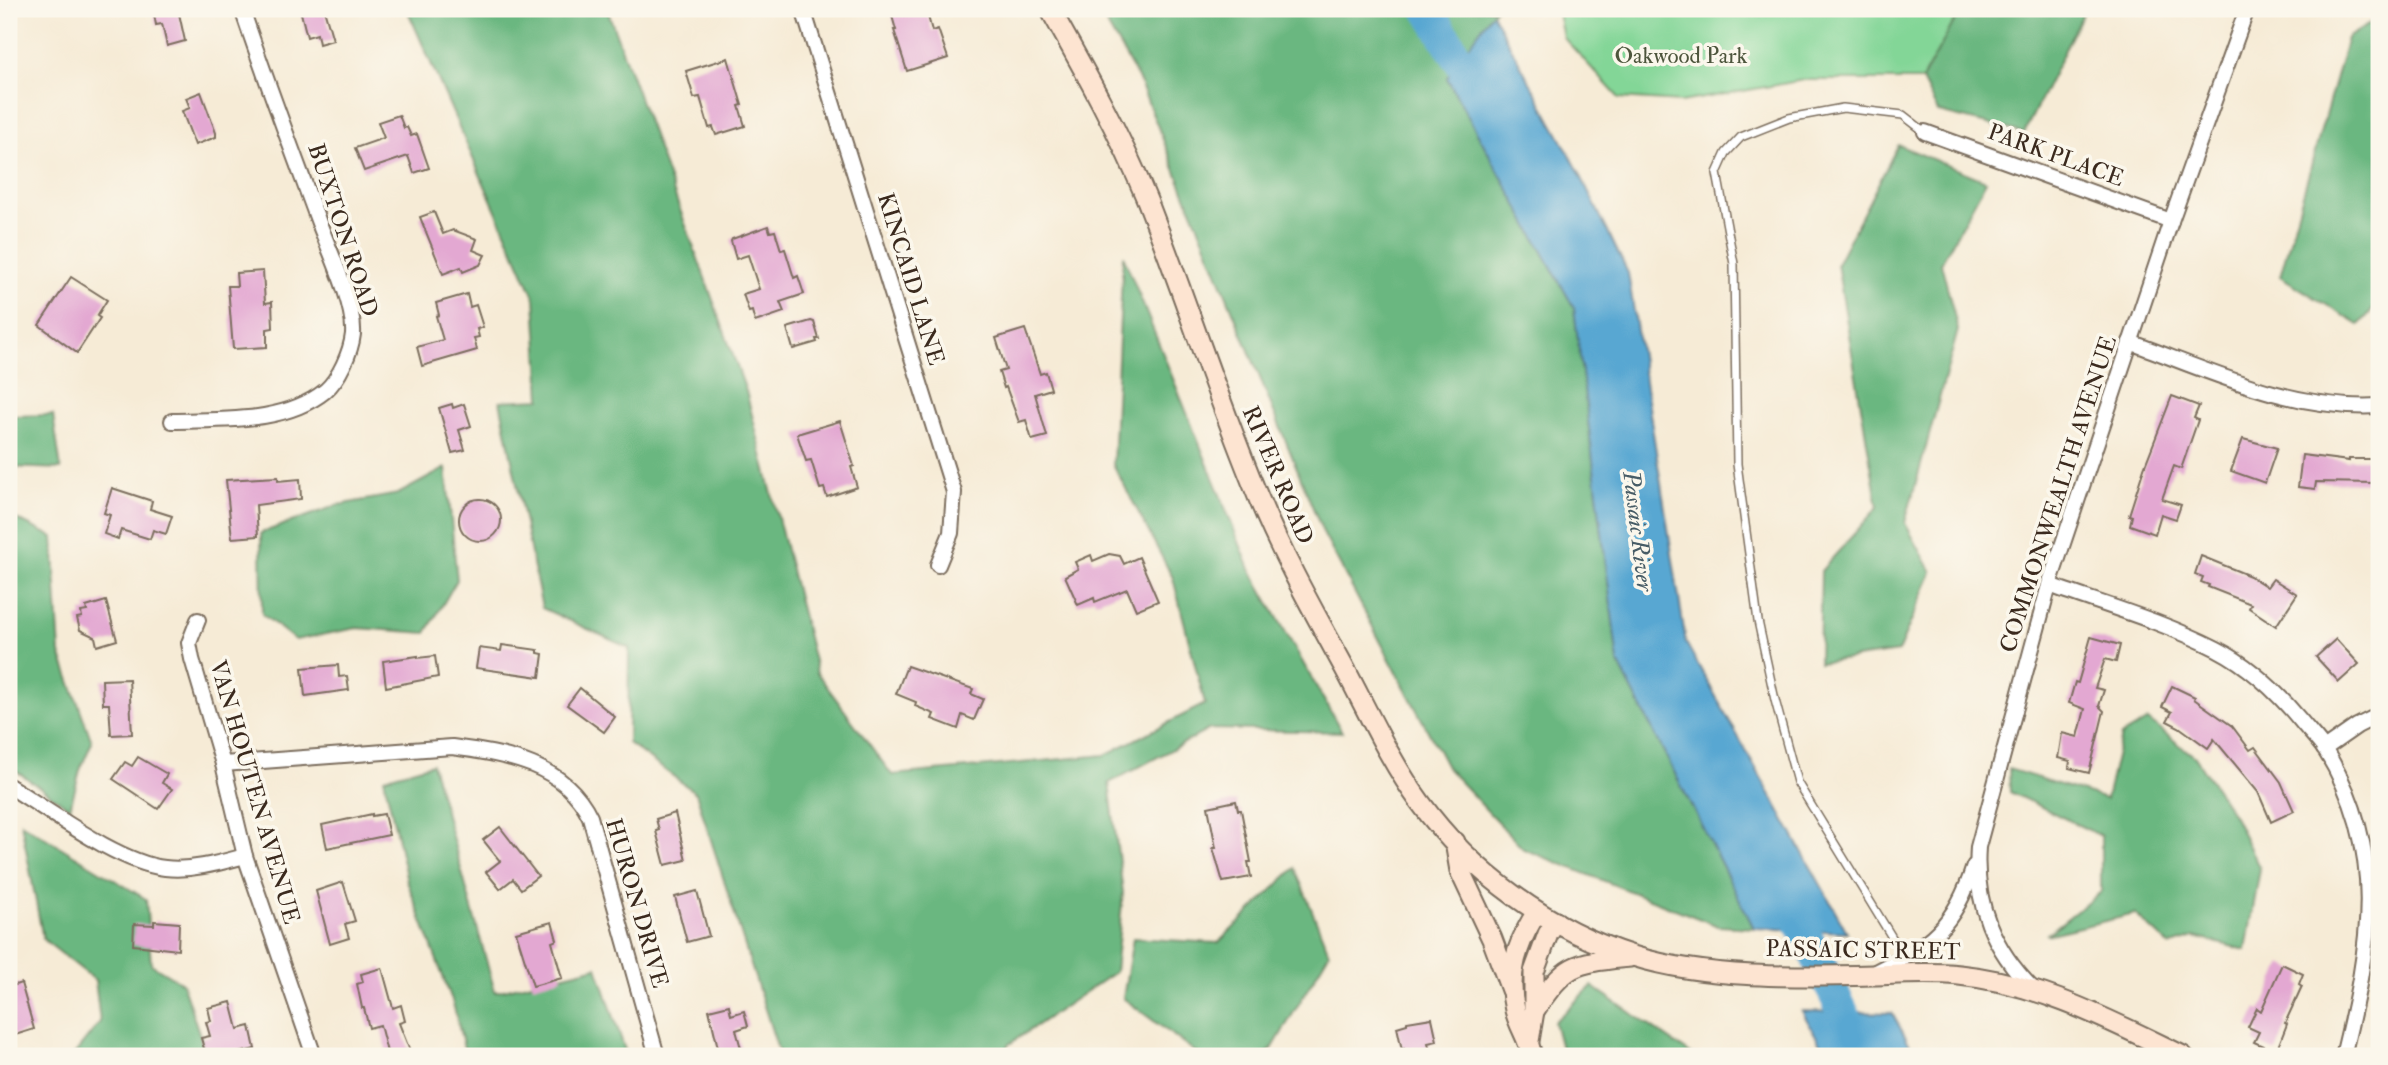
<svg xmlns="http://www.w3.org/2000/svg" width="2388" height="1065" font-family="'IM FELL Double Pica',serif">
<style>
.green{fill:#83d697;stroke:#5f805a;stroke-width:2}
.forest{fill:#6ab780;stroke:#52704f;stroke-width:2}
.water{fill:#59a7d2;stroke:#4a6878;stroke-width:2}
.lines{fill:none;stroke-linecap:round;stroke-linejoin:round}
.river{stroke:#59a7d2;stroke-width:32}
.building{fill:#e3a8d2}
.lane-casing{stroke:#7c6e5e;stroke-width:10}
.street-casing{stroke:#7c6e5e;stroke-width:18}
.secondary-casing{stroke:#7c6e5e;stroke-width:23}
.lane{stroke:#fff;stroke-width:7}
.street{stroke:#fff;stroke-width:14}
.secondary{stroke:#fde4d1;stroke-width:19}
.labels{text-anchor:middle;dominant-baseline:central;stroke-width:7;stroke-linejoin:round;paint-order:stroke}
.park-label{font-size:23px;fill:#4d553c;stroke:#fbf7ec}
.street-label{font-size:23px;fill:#3b2a1e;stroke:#fbf7ec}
.water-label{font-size:24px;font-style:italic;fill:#475c66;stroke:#fbf7ec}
</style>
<rect width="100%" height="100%" fill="#fbf7ec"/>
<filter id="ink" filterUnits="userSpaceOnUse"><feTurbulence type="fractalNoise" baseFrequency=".0143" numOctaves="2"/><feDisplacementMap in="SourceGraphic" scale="14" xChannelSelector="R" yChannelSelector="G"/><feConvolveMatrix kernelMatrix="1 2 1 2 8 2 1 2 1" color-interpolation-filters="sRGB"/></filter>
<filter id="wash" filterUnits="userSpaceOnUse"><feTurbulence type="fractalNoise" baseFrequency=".00686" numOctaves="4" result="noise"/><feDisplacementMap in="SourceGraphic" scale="28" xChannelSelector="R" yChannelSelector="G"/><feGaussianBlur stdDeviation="1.57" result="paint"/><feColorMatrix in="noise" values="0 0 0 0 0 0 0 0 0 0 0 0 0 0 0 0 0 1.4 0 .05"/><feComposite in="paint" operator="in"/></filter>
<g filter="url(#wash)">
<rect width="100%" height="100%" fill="#f6ebd6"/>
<path class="green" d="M1557,9h404l-39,71h-118l-123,22 -62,-4 -56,-61z"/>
<g class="forest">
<path d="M407,9h200l139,382 71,282 75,102 213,-20 100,-51 -32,-126 -60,-114 10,-209 127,314 92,163 -132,-3 -101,54 14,110 -8,79 -107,73 -4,11h-224l-84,-263 -68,-50 1,-95 -87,-40 -42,-207 41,-2 -6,-100z"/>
<path d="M1098,9h397l-48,69 127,230 44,354 136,266 -36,-2 -195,-77 -75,-80 -124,-234 -186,-457z"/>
<path d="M1961,9h124l-61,124 -86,-21 -16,-32z"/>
<path d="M2379,18v285l-20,22 -79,-49 67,-238z"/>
<path d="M1898,145l88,36 -45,82 17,67 -53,193 27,49 -34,80 -79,11 2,-92 57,-64 -41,-243z"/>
<path d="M53,415l8,54 -52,-2v-51z"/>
<path d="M446,468l11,112 -31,53 -69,-5 -62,12 -33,-26 -1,-81 77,-28 60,-11z"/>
<path d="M9,501l3,16 41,20 7,116 32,89 -12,28 -10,38 -61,-42z"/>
<path d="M2148,720l47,37 40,61 25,51 -14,81 -52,-13 -24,9 -35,-32 -89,21 55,-43v-56l-91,-44 -1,-23 97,30 15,-63z"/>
<path d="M432,764l63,228 102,-25 30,89h-161l-13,-53 -46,-122 -23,-103z"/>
<path d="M21,823l125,76 5,65 31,19 25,73h-134l27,-34 -5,-42 -52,-41z"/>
<path d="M1295,868l34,85 -57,96 -8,7h-63l-78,-58 10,-60 85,5z"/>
<path d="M1592,986l100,69 9,1h-138l-9,-34z"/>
</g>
<g class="water">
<path d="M1492,13l85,155 51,105 58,370 161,289 -93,-4 -136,-266 -44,-354 -127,-230z"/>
<path d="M1802,1011l90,2 23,41 3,2h-91z"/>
</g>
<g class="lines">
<g class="river">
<path d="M1428,9l53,87"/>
<path d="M1784,890l80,166"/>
</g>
</g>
<g id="blocks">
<g class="building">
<path d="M153,9h25l7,32 -18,5 -5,-22 -6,1z"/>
<path d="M300,9h24l9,31 -14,4 -2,-10 -10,3z"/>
<path d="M890,9h36l6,22 6,-2 10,29 -41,13 -13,-41h2z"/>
<path d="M728,58l14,47 -3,1 6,20 -29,9 -3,-8 -4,1 -9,-31 -6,1 -8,-27z"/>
<path d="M201,92l15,41v4l-21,8 -13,-34 8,-3 -4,-10z"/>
<path d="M399,115l5,13 3,-1 4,9 6,-2 12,34 -15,5 -6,-17 -44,15 -9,-23 29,-10 -6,-16z"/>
<path d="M434,212l9,22 10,-4 24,9 -4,11 12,5 -5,10 -17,7 -2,-5 -18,7 -23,-57z"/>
<path d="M768,226l2,6 5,-1 6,19 4,-1 9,29 4,-2 6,18 -24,8 4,10 -29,10 -3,-11 -3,1 -6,-18 16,-5 -11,-34 -12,4 -5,-18 1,-2z"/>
<path d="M263,271l2,32 7,-1 1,26 -6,1v18l-34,2 -5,-63h9l-1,-13z"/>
<path d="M71,277l36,23 -10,16 3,2 -23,35 -38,-28z"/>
<path d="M467,294l3,13 6,-2 7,22 -6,2 2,8 -5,1 3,12 -55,16 -5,-19 26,-7 -7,-24 3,-1 -3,-12z"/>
<path d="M811,321l3,1 5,17h-3l1,3 -24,7 -6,-21z"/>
<path d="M1025,329l15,45 6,-2 5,17 -16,5 12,42 -15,4 -6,-20 -7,2 -13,-35 -2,1 -5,-16 7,-2 -10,-32z"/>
<path d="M2172,396l27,10 -5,12 4,2 -17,49 -7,-3 -12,33 19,6 -5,14 -15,-5 -6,20 -25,-9 2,-9 -3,-1 15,-47z"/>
<path d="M452,404l1,4 11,-4 7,22 -12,4 6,20 -13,3 -13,-45z"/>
<path d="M840,421l14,45 -3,1 6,20 -30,10 -3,-9 -4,1 -9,-29 -5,1 -9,-27z"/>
<path d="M2243,439l34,9 -12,35 -34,-12z"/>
<path d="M2302,455l47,6v-2h28v24l-61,-1 -1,7 -17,-2z"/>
<path d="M278,477v4l22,-2 1,20 -45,6 2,31 -26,2 -6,-58z"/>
<path d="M112,488l40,13 -2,8 22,7 -6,18 -13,-4 -3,9 -29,-9 -3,9 -14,-5 6,-19 -6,-2z"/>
<circle cx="480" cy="520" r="21"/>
<path d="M1109,554l11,2 4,8 15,-7 19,44 -22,9 -9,-21 -32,13 -1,-4 -16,7 -13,-29 13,-7 -3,-7 16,-7 2,6z"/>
<path d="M2201,556l49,20 17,11 6,-8 24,15 -21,32 -27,-18 2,-4 -43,-17 1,-2 -8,-3 2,-5 -8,-3z"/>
<path d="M106,601l11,39 -20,6 -2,-9 -15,-7 -3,-12 5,-1 -1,-5 6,-1 -1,-4z"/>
<path d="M2091,637l29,8 -4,17 -11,-3 -10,29 9,2 -5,16 5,5 -15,62 -20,-5 1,-7 -12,-3 4,-25 16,4 7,-28 -16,-6 6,-21 3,1z"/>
<path d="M2336,639l23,25 -20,18 -23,-25z"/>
<path d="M502,645l36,5v3l5,1 -3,23 -64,-9 3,-20 22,3z"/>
<path d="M418,656v2l17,-2 3,21 -52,10 -3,-26z"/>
<path d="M338,665l1,12 8,-1 2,14 -44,6 -3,-28z"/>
<path d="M907,666l66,23 -2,5 12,5 -9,21 -12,-5 -4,14 -26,-10 2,-5 -19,-8 1,-4 -20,-8z"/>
<path d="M129,679l3,55 -21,1 -2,-31h-6l-1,-24z"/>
<path d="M2172,686l23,11 -1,2 38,27 18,24 5,-3 26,35 13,29 -23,11 -13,-30 -44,-53 -6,9 -29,-21 -12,-6 5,-9 -10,-5z"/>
<path d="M580,688l35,29 -11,15 -37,-27z"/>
<path d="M138,757l29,17 -5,9 10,6 -14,20 -45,-30 12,-17 7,4z"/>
<path d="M1236,801l2,9h3l10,52h-3l3,15 -28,5 -10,-34h3l-8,-41z"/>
<path d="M675,813l11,47 -21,5 -9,-34 3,-1 -3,-11z"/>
<path d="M372,814v2l12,-2 5,21 -62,13 -5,-23z"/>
<path d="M500,827l38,49 -17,13 -8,-10 -13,10 -14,-17 14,-11 -17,-21z"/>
<path d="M343,882l12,39 -10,3 4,14 -19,6 -14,-53z"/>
<path d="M697,891l12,45 -22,6 -12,-45z"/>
<path d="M154,921l25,2 -1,27 -45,-5 1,-21 20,1z"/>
<path d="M552,922l5,18 -5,2 10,36 -29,8 -17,-54z"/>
<path d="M2282,964l21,10 -4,10 3,2 -17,37 2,1 -11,28 -22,-10 5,-10 -11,-5 9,-19 4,3z"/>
<path d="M382,968l11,40 8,-3 4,16 -6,2 13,33h-24l-8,-31 -11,3 -5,-20h-2l-5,-24 6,-2 -2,-8z"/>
<path d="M21,983l13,46 -25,8v-50z"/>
<path d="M231,1002l7,27 12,-3 5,23 -29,7h-20l-5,-18 9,-2 -4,-14 5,-1 -3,-13z"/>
<path d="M729,1005l2,10 13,-4 4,15 -12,4 6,22 -22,4 -11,-46z"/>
<path d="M1432,1018l5,23 -9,2 3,13h-25l-2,-7 -2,1 -5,-23 10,-3v-2z"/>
</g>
</g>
</g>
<g filter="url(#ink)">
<use href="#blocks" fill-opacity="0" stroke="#7c6e5e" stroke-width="2"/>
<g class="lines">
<defs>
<path id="lane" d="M1904,957l-107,-175 -22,-82 -17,-79 -21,-157 -3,-200 -17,-91 9,-20 15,-16 48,-19 54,-10 60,7 22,17"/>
<g id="street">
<path d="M803,9l151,483 -3,41 -13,32"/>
<path d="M1925,132l246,89"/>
<path d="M2130,342c80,29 162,69 249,64"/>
<path d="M172,421c50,-2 112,3 153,-30 14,-12 26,-39 28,-57 2,-29 -23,-82 -34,-111 -26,-71 -53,-142 -77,-214"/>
<path d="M2049,585c56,20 115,37 168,64 33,17 61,44 84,72 8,10 17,19 24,29 63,102 45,196 18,306"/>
<path d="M198,620l-9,23 3,16 31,105 22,92 69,200"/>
<path d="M2324,749l33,-23 22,-11"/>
<path d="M223,764l229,-17c54,7 113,17 138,70l67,239"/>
<path d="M9,786c41,25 110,77 156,82 27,3 54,-5 80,-12"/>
<path d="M1875,972c55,-27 80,-46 99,-106"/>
<path d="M2033,989c-40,-40 -59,-85 -55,-142l71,-262 122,-364 76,-212"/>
</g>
<g id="secondary">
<path d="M1050,9c35,62 70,125 97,191 39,99 71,201 112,299 24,58 55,113 85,168 24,45 46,94 76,135 51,71 130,128 213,154 73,23 164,21 240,19 29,-1 57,-3 86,0 81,8 152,46 224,81"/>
<path d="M1455,842l5,29 32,68 19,51"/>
<path d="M1534,1011c33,-49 40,-48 96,-54"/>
<path d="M1529,1041l5,-30v-39l14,-38 8,-12"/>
<path d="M1532,1056c-3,-17 -13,-29 -17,-46 -9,-35 3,-69 22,-98"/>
</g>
</defs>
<use href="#lane" class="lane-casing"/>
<use href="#street" class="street-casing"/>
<use href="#secondary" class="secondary-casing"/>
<use href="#lane" class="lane"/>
<use href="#street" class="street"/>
<use href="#secondary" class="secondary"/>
</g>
</g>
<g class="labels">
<g class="park-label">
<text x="1681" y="55">Oakwood Park</text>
</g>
<g class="street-label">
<text transform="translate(2056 155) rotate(20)">PARK PLACE</text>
<text transform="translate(343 230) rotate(72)">BUXTON ROAD</text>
<text transform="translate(911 279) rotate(73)">KINCAID LANE</text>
<text transform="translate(1278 475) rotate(67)">RIVER ROAD</text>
<text transform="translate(2058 494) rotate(-72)">COMMONWEALTH AVENUE</text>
<text transform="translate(255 792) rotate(74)">VAN HOUTEN AVENUE</text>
<text transform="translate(637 903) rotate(74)">HURON DRIVE</text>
<text transform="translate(1863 950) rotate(1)">PASSAIC STREET</text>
</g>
<g class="water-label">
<text transform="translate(1638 531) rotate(83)">Passaic River</text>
</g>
</g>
<rect width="2388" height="1065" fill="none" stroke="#fbf7ec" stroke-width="35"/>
</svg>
